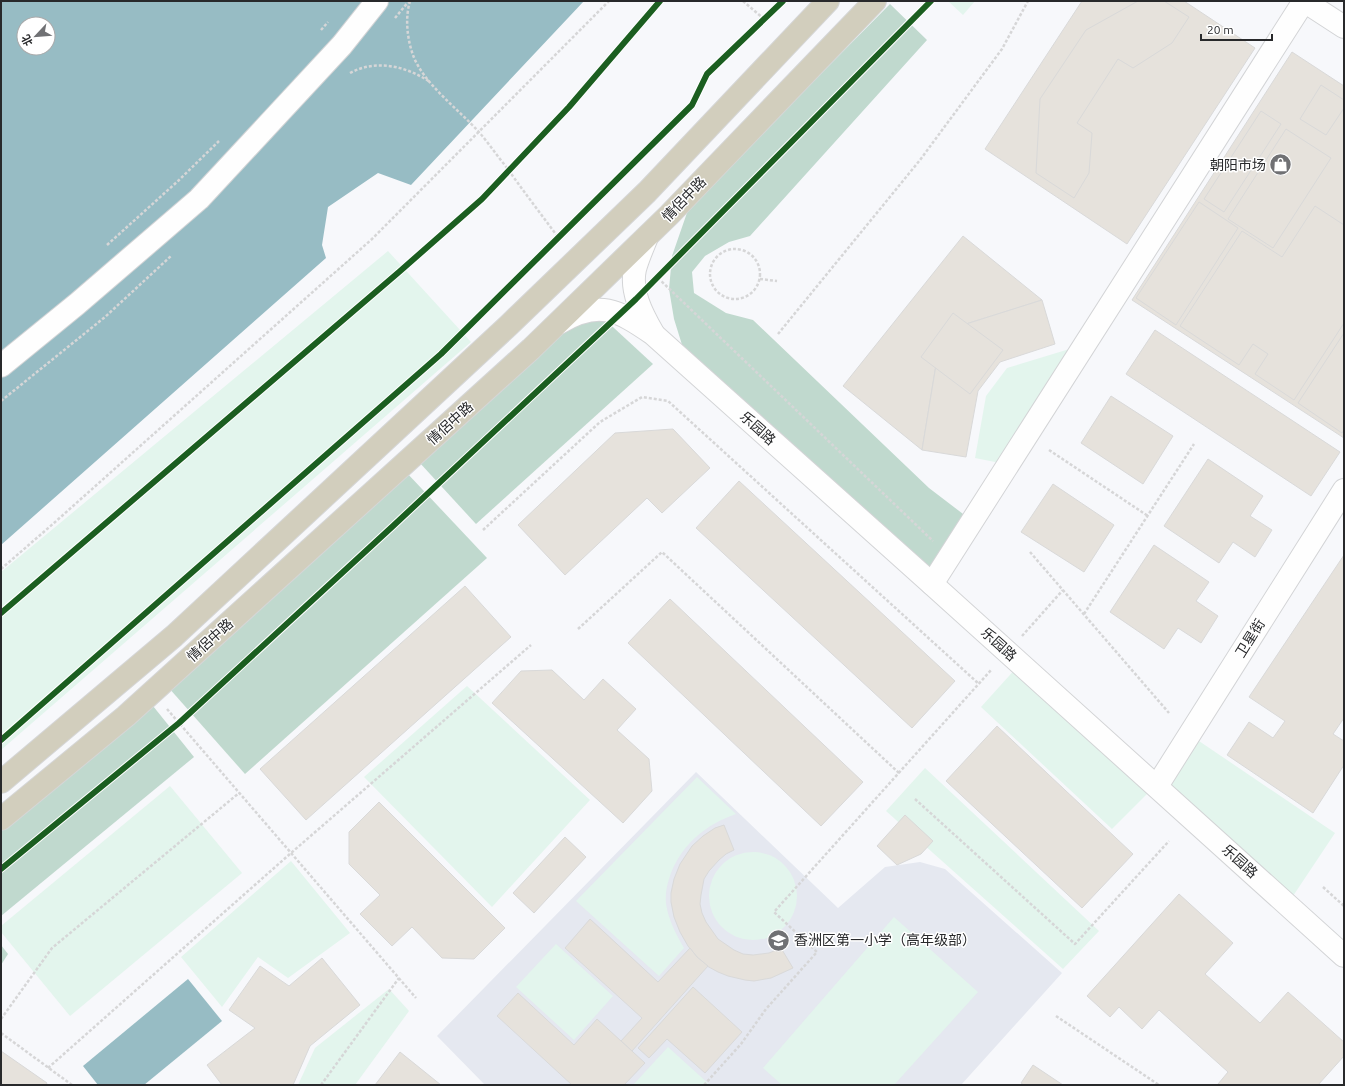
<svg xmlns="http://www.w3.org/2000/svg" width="1345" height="1086" font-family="Ubuntu,'Noto Sans SC',sans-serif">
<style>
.built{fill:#e5e8f0}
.green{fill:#e3f5ed}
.forest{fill:#c0d9ce}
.water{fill:#97bcc4;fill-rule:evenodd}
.building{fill:#e6e2dc;stroke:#d9d9d9}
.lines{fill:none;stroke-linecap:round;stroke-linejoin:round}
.minor-casing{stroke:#d3d4d6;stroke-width:24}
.highway-casing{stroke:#d5d6d7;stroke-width:24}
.path{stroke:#d6d6d7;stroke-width:2.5;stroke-dasharray:3 2;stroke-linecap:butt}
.minor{stroke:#fefefe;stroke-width:22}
.highway{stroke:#d2cebd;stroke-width:22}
.cycleway-casing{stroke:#fff;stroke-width:8}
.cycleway{stroke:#1b5e20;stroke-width:6}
.labels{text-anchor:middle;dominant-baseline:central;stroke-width:3;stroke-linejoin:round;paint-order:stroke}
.poi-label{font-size:14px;fill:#28292b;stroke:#fff;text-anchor:end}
.street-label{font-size:14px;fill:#28292b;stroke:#fff}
</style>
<rect width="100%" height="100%" fill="#f7f8fb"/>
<path class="built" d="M696,772l142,136 47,-41 35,-5 25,7 117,104 -101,112h-476l-48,-49z"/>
<g class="green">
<path d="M948,1h27l-12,14z"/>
<path d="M388,251l83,91 -470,408v-178z"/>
<path d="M1076,347l-76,116 -25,-5 11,-62 21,-28z"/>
<path d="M1018,666l134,123 -40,40 -131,-122z"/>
<path d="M467,686l123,114 -98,107 -128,-130z"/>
<path d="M1196,739l139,94 -44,66 -127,-114z"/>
<path d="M925,768l174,163 -36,38 -177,-158z"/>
<path d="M697,777l39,37c-29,10 -53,29 -65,59 -4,11 -7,23 -4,36 3,14 10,27 17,39l-25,28 -83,-75z"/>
<path d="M170,786l72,87 -172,143 -69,-84v-6z"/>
<circle cx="753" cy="896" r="44"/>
<path d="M291,861l59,72 -62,45 -30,-21 -36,50 -41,-50z"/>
<path d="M894,917l84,75 -84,93h-112l-19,-17z"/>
<path d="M556,944l57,52 -39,44 -58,-53z"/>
<path d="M389,989l20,22 -54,74h-57l17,-37z"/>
<path d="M668,1047l42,38h-77z"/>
</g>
<g class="forest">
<path d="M890,4l37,36 -177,196 -21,6 -24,14 -13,16 2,21 32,20 27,7 176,168 38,29 -37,57 -247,-226 -9,-29 -5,-30 3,-33 17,-49z"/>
<path d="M588,304l65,60 -177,160 -57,-62z"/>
<path d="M406,472l81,86 -242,216 -77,-87z"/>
<path d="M153,706l41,51 -193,159v-86z"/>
<path d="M1,945l7,9 -7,11z"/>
</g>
<g class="water">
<path d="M1,1h583l-173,184 -33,-12 -50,34 -6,38 4,13 -325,287zM24,24h24v24h-24z"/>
<path d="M188,979l34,42 -78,64h-46l-15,-19z"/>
</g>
<g class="building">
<path d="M1082,1h102l71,47 -128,196 -142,-95z"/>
<path d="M1138,1h26l25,16 -17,26 -39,25 -15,-9 -41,64 15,10 -3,40 -15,25 -38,-25 4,-74 46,-69z"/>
<path d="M1292,52l52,34v352l-212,-138z"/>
<path d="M1321,85l23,15v8l-18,27 -26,-16z"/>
<path d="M1261,111l20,13 -57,88 -20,-13z"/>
<path d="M1286,129l45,29 -58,90 -45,-29z"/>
<path d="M1199,202l39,26 -62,97 -40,-27z"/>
<path d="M1315,206l29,19v98l-50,77 -39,-26 13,-20 -15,-10 -14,21 -59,-39 62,-95 40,26z"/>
<path d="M963,236l79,64 -76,24 -30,41 -14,85 -79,-64z"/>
<path d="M1042,300l13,44 -55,18 -22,29 -12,66 -44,-7 14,-85 30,-41z"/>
<path d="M953,313l50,37 -33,44 -49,-37z"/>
<path d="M1155,330l185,122 -29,44 -185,-122z"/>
<path d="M1344,333v97l-2,3 -44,-30z"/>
<path d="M1111,396l62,40 -30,48 -62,-41z"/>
<path d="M673,429l37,39 -48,45 -15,-15 -82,77 -47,-50 97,-92z"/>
<path d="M1208,459l55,37 -13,20 22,14 -17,27 -22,-15 -14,21 -55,-37z"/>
<path d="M739,481l216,200 -43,47 -216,-200z"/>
<path d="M1053,484l61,41 -30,47 -63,-40z"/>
<path d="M1154,545l55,37 -13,19 22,15 -17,27 -23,-15 -14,21 -54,-37z"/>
<path d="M1344,555v163l-11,16 11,7v24l-31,48 -86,-58 22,-33 24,16 12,-17 -36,-24z"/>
<path d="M465,586l46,51 -205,183 -46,-51z"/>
<path d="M670,599l193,183 -42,44 -193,-183z"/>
<path d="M552,670l32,30 19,-21 33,30 -19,21 32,29 3,32 -29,32 -131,-120 29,-32z"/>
<path d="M997,726l136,128 -51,54 -136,-127z"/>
<path d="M379,802l126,126 -31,31 -32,-1 -30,-31 -20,19 -32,-32 20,-19 -31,-31v-32z"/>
<path d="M905,815l28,26 -12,13 -24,11 -20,-19z"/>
<path d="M724,825l10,25 -8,4 -7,6 -10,11 -5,8 -3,16 -1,9 2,9 4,9 12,17 16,11 9,4 10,1 16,-2 12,-5 12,20 -22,10 -17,3 -9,-1 -17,-4 -10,-4 -11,-6 -10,-9 -9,-11 -8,-14 -6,-15 -3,-15v-9l3,-14 6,-15 12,-18 11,-10 12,-8z"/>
<path d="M565,837l21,20 -52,56 -21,-20z"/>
<path d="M1179,894l54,49 -28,31 55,49 28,-31 56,50v14l-26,29h-99l-1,-1 10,-12 -69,-62 -17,19 -23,-22 -9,10 -23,-21z"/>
<path d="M590,919l68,63 32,-34 7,9 11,9 -76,85 -11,-10 21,-23 -77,-70z"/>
<path d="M322,958l38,47 -50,41 -17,39h-71l-15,-20 48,-37 -26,-18 31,-44 29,20z"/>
<path d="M693,987l49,45 -37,41 -38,-34 -18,19 -11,-10z"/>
<path d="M518,993l56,52 23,-26 48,44 -21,22h-52l-75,-69z"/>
<path d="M1,1051l46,32 -1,2h-45z"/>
<path d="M400,1052l41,33h-66z"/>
<path d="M1033,1065l30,20h-39l-3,-2z"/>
</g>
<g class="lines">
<defs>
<g id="minor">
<path d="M1304,1l40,26"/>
<path d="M647,237c-4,10 -9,21 -12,32 -5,22 7,45 18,64"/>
<path d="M559,323c40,-24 59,-13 94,11l279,250 412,372"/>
<path d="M1,366l76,-62 122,-105 143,-154 35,-44"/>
<path d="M932,584l372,-583"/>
<path d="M1157,786l187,-296"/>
</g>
<g id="highway">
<path d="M1,782l173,-146 335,-311 138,-133 181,-191"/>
<path d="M1,819l125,-103 405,-367 138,-134 206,-214"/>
</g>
</defs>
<use href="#minor" class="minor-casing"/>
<use href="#highway" class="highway-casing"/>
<g class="path">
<path d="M410,1c-5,17 -3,37 3,54 10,28 45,54 65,76 9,10 17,22 26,33 18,25 36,49 54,73"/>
<path d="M743,1l21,18"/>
<path d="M395,18l14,-17"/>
<path d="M321,30l7,-8"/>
<path d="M350,73c26,-14 56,-7 80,9"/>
<path d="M107,245l71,-64 41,-40"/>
<circle cx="735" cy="274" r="25"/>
<path d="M658,278l275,263"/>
<path d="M760,279l17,2"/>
<path d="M778,334l142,-174 82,-111 26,-48"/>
<path d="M1,401l104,-84 66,-61"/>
<path d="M1049,450l99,66"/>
<path d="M483,530l117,-108 42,-25 26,4 311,283"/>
<path d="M1030,552l139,161"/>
<path d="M1,569l53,-46 318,-284 237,-238"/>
<path d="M1084,614l110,-170"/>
<path d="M578,629l84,-77 237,221"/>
<path d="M1022,636l41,-46"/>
<path d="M167,709l249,289"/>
<path d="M915,799l160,145 94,-103"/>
<path d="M1323,887l21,19"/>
<path d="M1056,1016l103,69"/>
<path d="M1,1019l51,-71 187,-155"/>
<path d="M1,1033l71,52"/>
<path d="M48,1068l243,-215 240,-208"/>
<path d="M321,1085l78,-107"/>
<path d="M704,1085l37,-41 25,-35 51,-57 -43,-40 218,-243"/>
</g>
<use href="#minor" class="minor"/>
<use href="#highway" class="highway"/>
<defs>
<g id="cycleway">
<path d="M1,613l398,-341 83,-73 87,-92 91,-106"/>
<path d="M1,740l440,-386 251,-249 15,-31 76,-73"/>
<path d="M1,869l178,-146 214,-197 243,-227 295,-298"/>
</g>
</defs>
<use href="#cycleway" class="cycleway-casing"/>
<use href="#cycleway" class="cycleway"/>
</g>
<defs>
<symbol id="shop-disc" viewBox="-11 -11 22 22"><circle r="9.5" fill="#707174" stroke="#fff"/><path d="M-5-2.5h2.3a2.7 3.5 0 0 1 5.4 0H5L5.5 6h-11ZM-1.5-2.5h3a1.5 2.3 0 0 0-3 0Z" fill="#fff"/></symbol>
<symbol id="school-disc" viewBox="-11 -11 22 22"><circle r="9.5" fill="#707174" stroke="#fff"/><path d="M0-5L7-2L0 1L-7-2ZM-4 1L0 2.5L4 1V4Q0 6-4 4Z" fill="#fff"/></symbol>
</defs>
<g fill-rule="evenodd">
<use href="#shop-disc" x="1268" y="152" width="25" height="25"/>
<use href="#school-disc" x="766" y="928" width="25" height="25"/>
</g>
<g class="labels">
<g class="poi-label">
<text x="1266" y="165">朝阳市场</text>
<text x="794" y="940" text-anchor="start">香洲区第一小学（高年级部）</text>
</g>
<g class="street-label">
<text transform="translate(684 199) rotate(-46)">情侶中路</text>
<text transform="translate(450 423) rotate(-42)">情侶中路</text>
<text transform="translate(758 428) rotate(42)">乐园路</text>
<text transform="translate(1250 638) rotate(-58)">卫星街</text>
<text transform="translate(210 640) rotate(-42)">情侶中路</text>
<text transform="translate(999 644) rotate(42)">乐园路</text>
<text transform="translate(1240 861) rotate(42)">乐园路</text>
</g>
</g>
<rect width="1345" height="1086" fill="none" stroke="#28292b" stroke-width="4"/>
<g transform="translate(36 36) rotate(244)"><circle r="19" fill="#ffffff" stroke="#a9a9aa"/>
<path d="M0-3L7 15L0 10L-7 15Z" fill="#707174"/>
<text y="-6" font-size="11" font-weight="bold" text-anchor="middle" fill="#28292b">北</text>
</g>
<path d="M1201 34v6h71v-6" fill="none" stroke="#28292b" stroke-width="2"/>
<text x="1207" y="34" font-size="12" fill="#28292b" stroke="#ffffff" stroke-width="3" paint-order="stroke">20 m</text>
</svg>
